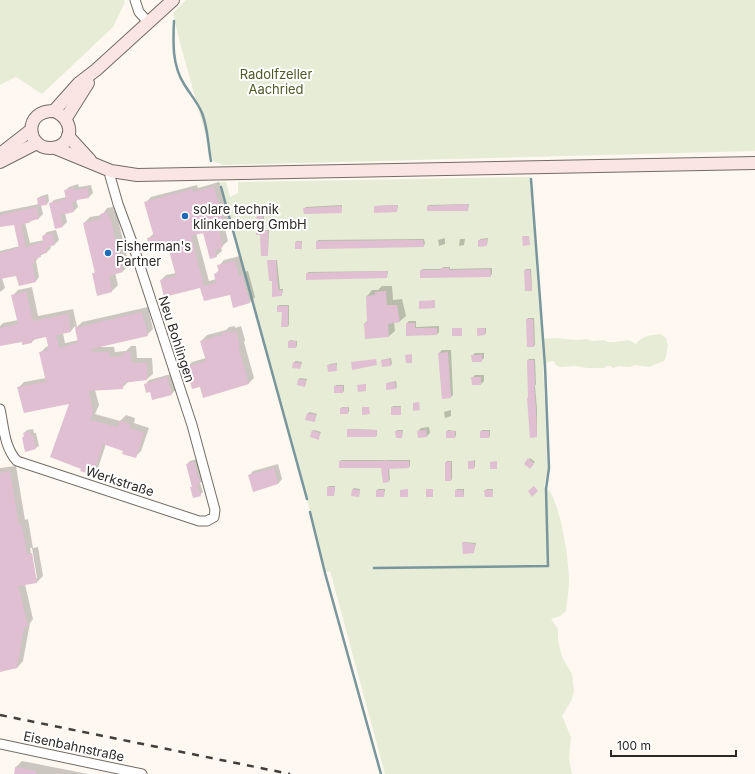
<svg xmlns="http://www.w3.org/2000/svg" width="755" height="774" font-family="Inter,sans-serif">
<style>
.green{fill:#e6ecd6}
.shadow{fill:#0003;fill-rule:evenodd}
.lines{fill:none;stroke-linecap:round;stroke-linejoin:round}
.stream{stroke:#79969c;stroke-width:2.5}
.building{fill:#e0bfd2}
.street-casing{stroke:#726c65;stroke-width:11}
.secondary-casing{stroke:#726c65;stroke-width:14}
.street{stroke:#fff;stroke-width:9}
.secondary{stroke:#fbe5e2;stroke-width:12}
.rail{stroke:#413e3b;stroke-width:2.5;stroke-dasharray:7 7;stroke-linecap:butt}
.poi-dot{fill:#1f6bba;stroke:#fff;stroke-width:1.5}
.labels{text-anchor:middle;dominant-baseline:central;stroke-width:4;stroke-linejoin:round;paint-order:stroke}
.park-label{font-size:13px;fill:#4f5925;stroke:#fff}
.poi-label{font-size:13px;fill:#2b2826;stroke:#fff;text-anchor:start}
.street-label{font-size:13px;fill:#2b2826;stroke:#fff}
</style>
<rect width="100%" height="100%" fill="#fef8f0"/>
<g class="green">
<path d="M0,0h124l1,2 -12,25 -71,67 -26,-17 -16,8z"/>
<path d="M186,0h569v151l-532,14 -10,-4 -33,-118 -7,-30z"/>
<path d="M530,177l12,162 13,-1 22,2 9,-1 6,2 11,-1 5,2h7l14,-2 7,4c6,-8 14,-9 24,-10l6,4 2,7 -2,12 -2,4 -15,6 -14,-2 -5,2 -11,-1 -6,2 -2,-2h-4l-3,2h-17l-11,-2 -16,1 -4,-2 -2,-4 -6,1 -5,4 5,103 -4,17c16,8 25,76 25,94 0,10 -2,21 -3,31l-6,5 -9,3 7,10v11l4,17 10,17 2,17 -3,10 -9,15 9,21 -2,21 3,16h-187l-55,-203 -5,2 -18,-74 -86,-312 -4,-5h9l4,15 8,-4v-11z"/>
</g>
<g class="shadow">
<path d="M219,182l11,41 -5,6 3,12 -7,6 1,4 -6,5 -13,-25 -7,2 13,48 7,-2 -1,-5 5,-5 -1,-3 5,-6 16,-4 4,16 4,-1 7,26 -5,5 -16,4 -3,-12 -30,-7 -40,-7 5,-5 10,-2 -8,-27 -20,-7 6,-6 -9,-30 6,-6 46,-12 1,3z"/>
<path d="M78,184l1,3 12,-2 2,8 -4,4 -13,3 2,7 -4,4 -9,2 2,9 -4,4 -7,1 -6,-23 4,-4 12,-3 -1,-6 4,-4z"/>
<path d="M48,194l1,7 -2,3 -6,1 2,9 -4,4 -14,5 5,20 14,-3 -1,-4 4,-4 9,-2 3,10 -4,4 -5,2 1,2 -4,4 -9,5v1l-2,3 3,16 -3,4 -19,-7 -15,4 3,10 -5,4v-41l20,-5 -5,-23 -15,3v-14l39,-8 -1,-6 3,-2z"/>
<path d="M469,204l-1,6 -40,-4 1,-1z"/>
<path d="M259,205h5v25h5l-1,24 -1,1 -6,-21h-4l1,-28z"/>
<path d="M342,205l-1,7 -37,-3 2,-2z"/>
<path d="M398,205l-1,6 -22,1 1,-6z"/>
<path d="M113,207l1,4h2l13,54 -6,6 -8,2 3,12 -6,6 -14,4 -5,-21 3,-3 -12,-48 6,-6 12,-2 5,-7z"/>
<path d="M445,238v6l-6,2 -1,-6z"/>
<path d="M488,238l-1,7 -8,1 1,-7z"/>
<path d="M424,239l1,5 -2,2 -106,-4 1,-2z"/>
<path d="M460,239h5l-1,6 -5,1z"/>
<path d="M297,241h5l-1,7 -5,-6z"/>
<path d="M269,260h8l3,29h3l-1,6 -9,-15 -5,-19z"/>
<path d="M443,267h7v2l42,-1v6l-2,2 -69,-5 2,-2h19z"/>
<path d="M526,269h5l1,20 -1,1 -6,-20z"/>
<path d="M388,271l-1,6 -80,2 1,-7z"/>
<path d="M382,286h10l1,14 9,-1 4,17 -6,5 -6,1 1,9 -6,5 -24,-13 3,-3 -1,-24 5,-6h6z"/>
<path d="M32,287l6,29 35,-7 4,18 5,-5 66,-15 5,22 -6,6 -48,12h15l1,5 11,-1 5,-5h5l1,12h15l1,16 -6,5 -19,3 -6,6 -27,2 4,15 -4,9 25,7 6,-6 9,3 -1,5 15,5 -8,23 -6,6 -11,-7 -18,-6 -8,24 -5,6 -23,-72 -52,-14 6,-6 22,-4 -6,-25 6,-6 3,-1 -2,-10 -11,2 -4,4 -9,-1 -23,1v-16l3,-3 15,-3 -5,-25 5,-5zM75,326l4,14 -14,3 -2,-10 8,-2z"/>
<path d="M279,305h10v20l-1,1h-6l1,-15 -5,-5z"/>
<path d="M528,318h6l1,27 -1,1 -7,-27z"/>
<path d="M409,321h7v6l23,-1v6l-2,2 -30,1v-12z"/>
<path d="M235,326v2l6,-2 4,14 -1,2 10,36 -5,5 -45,14 -4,-11 -13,-18 5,-6 14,-4 -5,-17 6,-6 19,-5 3,-3z"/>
<path d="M479,328h7v5l-1,1 -7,-5z"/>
<path d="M290,340l7,1v5l-1,1 -7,-5z"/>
<path d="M442,350h9l2,45 -2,2 -12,-44z"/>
<path d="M475,353h9v5l-3,3 -9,-5z"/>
<path d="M391,358l1,6 -1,1 -9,-5z"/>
<path d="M529,359h6l1,25 -1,2 2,22v27l-1,1 -8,-76z"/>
<path d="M295,361l7,1 -2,6 -7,-1z"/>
<path d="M337,363l-1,7 -8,-5 2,-1z"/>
<path d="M171,374l5,15 -4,5 -27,-9 4,-5z"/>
<path d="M475,375h9v6l-3,3 -9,-6z"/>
<path d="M300,378l7,1 -2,7 -6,-7z"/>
<path d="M396,381l1,6 -1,1 -9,-5z"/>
<path d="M336,385h8v6l-1,1 -8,-6z"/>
<path d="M393,406h8v6l-1,2 -8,-7z"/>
<path d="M342,407h7v5l-8,1z"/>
<path d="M451,410v6l-6,2 -1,-6z"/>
<path d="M309,412l8,2 -3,7 -8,-2z"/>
<path d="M429,427l1,6 -3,3 -8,1 -1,-6 3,-3z"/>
<path d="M33,429l1,4h2l3,13 -3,2 -13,-10 2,-2 -1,-3 3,-3z"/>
<path d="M349,429l28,1v5l-1,1 -28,-6z"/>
<path d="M314,430l7,2 -3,6 -5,-7z"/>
<path d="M398,430h5l-1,7 -6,-6z"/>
<path d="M448,430l8,1v5l-1,1 -8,-5z"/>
<path d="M482,430h8v6l-1,1 -8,-6z"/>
<path d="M530,458l5,4 -5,5 -5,-4z"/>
<path d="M197,459l6,22 -3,2 3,9 -3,3 -7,-9 -6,-22 3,-3z"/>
<path d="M341,460h69v6l-1,1 -20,1 1,12 -1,1 -6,-14 -43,-6z"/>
<path d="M475,460v7l-6,1v-6z"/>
<path d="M447,461h5v18l-1,1 -5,-17z"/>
<path d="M278,464l4,15 -4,5 -29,-8 4,-5z"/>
<path d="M16,466l9,54 3,-1 5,29 5,-1 5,29 -6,6 -12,2 8,35 -3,4 -7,38 -6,7 -17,3v-203zM30,548h2l5,30h-2z"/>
<path d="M329,486h6l-1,9 -6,-8z"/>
<path d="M354,488l6,1 -1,7 -6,-7z"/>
<path d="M378,489h7l-1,7 -7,-6z"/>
<path d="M457,489h7v6l-1,1 -7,-6z"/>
<path d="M487,489h6l-1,7 -7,-5z"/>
<path d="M464,542l12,1 -2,8 -1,1 -10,-9z"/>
<path d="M22,761l66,13h-73l1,-7z"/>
</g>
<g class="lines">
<g class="stream">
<path d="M174,21c-1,22 -2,44 10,63 6,10 14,19 18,29 6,15 6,32 9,48"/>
<path d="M221,187l86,312"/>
<path d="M310,512l15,61 56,201"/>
<path d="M374,568l174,-2 -2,-77 3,-21 -4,-102 -14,-187"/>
</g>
</g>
<g class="building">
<path d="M214,187l12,42 -7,2 4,16 -8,3 2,7 -7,2 -7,-26 -12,3 13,50 12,-3 -2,-9 5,-2 -2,-7 18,-4 4,15 3,-1 8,28 -17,5 -3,-13 -26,6 -4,-13 -36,9 -4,-17 16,-4 -8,-29 -17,5 -4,-14 7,-1 -10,-35 48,-13 1,3z"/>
<path d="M74,188l1,2 13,-2 1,10 -12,2v1l-5,1 2,10 -13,3 2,12 -8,2 -6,-26 17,-4 -2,-9z"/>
<path d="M46,197l1,8 -9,1 -1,-8z"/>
<path d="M468,204v7h-41v-5z"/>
<path d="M397,205v7l-23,1v-7z"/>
<path d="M257,206h6v24l5,1v25h-7l-1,-21h-4z"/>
<path d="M341,206l1,7 -38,1 -1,-6z"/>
<path d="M37,207l2,12 -9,2 1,1 -10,3 5,22 17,-5 -1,-6 10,-3 3,12 -9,3 1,5 -7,1 1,3 -7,2 1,4 -3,1 4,18 -17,4 -3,-10 -16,3v-26l19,-5 -5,-23 -14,2v-12z"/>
<path d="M107,212l1,5h2l13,55 -14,4 3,16 -15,4 -5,-23h3l-12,-50 18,-4 -1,-5z"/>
<path d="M522,236h7l1,9 -7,1z"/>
<path d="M487,239v7l-9,1v-7z"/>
<path d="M406,240h17l1,7 -108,2v-8z"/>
<path d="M301,241l1,8h-7v-7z"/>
<path d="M267,260h9l2,26 1,4h3v6l-10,1v-16h-3z"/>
<path d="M441,268h8v2l41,-1 1,8 -71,1v-8h20z"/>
<path d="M524,270h6l2,21h-7z"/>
<path d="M387,271v7l-81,2v-7z"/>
<path d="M386,291l1,14h10l3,17 -12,2 1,13 -24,2 -1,-16h3l-1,-27 9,-1v-3z"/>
<path d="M26,292l7,29 35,-7 3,18 -15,3 3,13 19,-5 -3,-15 67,-16 6,24 -57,13 1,3h17v5l15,-1v-4h6l2,11h15v17l-24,3v6l-34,2 4,21 -3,8 28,7 2,-7 10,4 -1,4 15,5 -8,25 -14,-4 1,-3 -20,-7 -10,31 -13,-4 1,-2 -31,-12 19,-53 -45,9 -7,-26 29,-5 -7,-30 10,-2 -3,-13 -14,3v3l-10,2v-3l-22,4v-18l18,-4 -7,-29z"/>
<path d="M435,300v8l-16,1v-8z"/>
<path d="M277,306h11v21h-7l1,-15h-5z"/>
<path d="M526,319h7l1,28h-7z"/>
<path d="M406,323h9v5h22v7l-31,1z"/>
<rect x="452" y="328" width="10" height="8"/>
<path d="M477,328h8v7l-8,1z"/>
<path d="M229,331l1,2 6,-2 4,16h-2l11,37 -46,14 -3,-11 -8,2 -6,-22 20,-6 -6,-20 23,-6 -1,-2z"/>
<rect x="288" y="341" width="8" height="7"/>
<path d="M448,352l3,46 -9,1 -4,-46z"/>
<path d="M412,354v9h-6l-1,-8z"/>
<path d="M471,355h11v7h-10z"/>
<path d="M376,359l1,6 -25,5 -1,-8z"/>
<path d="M390,359l1,7 -9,1 -1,-7z"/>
<path d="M527,360h7l1,26h-1l2,23 1,28 -7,1 -3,-40h1z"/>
<path d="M293,362l8,1 -1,6 -8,-1z"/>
<path d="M336,364l1,7 -9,1 -1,-7z"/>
<path d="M167,377l5,18 -20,5 -2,-8 -4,1 -2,-9z"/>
<path d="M471,377h10v8h-9z"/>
<path d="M298,379l8,1 -1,7 -8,-2z"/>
<path d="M395,382l1,7 -10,1v-7z"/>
<path d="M366,384v7l-8,1 -1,-7z"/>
<rect x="334" y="386" width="9" height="7"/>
<path d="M419,402l1,8 -7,1v-8z"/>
<path d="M348,407v7h-8v-6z"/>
<path d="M362,407h7l1,7 -8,1z"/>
<rect x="391" y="407" width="10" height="8"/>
<path d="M307,413l9,2 -1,7 -10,-2z"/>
<path d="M347,429l30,1 -1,7h-29z"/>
<path d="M312,430l8,3 -1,7 -9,-3z"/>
<path d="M426,430l1,7 -9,1 -1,-7z"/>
<path d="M30,431l1,4h2l3,14 -11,3 -3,-15h2l-1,-4z"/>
<path d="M395,431h7v7h-6z"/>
<rect x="446" y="431" width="9" height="7"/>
<rect x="480" y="431" width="9" height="7"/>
<path d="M528,458l6,6 -4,5 -6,-5z"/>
<path d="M387,460v1h22v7l-21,1 1,13 -6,1 -2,-15h-42v-7h43z"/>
<rect x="468" y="461" width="6" height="8"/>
<path d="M497,461v8h-7v-7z"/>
<path d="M194,462l6,22 -3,1 4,11 -8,2 -3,-11 5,-1 -3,1 -6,-23z"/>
<rect x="445" y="462" width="6" height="19"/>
<path d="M274,468l4,16 -25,8 -5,-17z"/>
<path d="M10,471l9,54h3l5,29 5,-1 5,30 -19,3 10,40 -4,1 -7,41 -17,4v-199z"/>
<path d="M534,486l4,5 -6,6 -4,-6z"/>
<path d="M327,487h8l-1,9h-7z"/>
<path d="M352,489l8,1 -1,7 -8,-1z"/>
<path d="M408,489v8h-8v-7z"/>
<rect x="426" y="489" width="7" height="8"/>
<rect x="376" y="490" width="8" height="7"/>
<path d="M455,490h8l1,7h-9z"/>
<path d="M484,490h8l1,7h-8z"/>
<path d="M462,542l13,2 -1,9 -11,1z"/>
<path d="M15,767l21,4v3h-22z"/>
</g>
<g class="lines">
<defs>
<g id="street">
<path d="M135,0l4,12 9,10"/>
<path d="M0,409c4,18 4,38 17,52l182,60h8l7,-4 1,-7 -23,-85 -60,-183 -14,-38 -8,-28 1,-5"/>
<path d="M0,744l142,30"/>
</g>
<g id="secondary">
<path d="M54,111c13,5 21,20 10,32 -4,4 -9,5 -14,5 -24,0 -27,-38 4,-37l25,-28 17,-13 77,-70"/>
<path d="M66,118l22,-35"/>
<path d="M68,136l22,24"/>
<path d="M55,148l56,23 26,4 618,-12"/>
<path d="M0,154l31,-24"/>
<path d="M0,162l37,-19"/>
</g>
</defs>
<use href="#street" class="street-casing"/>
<use href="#secondary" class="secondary-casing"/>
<use href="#street" class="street"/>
<use href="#secondary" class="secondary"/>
<path class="rail" d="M0,715l290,59"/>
</g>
<g class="poi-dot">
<circle cx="185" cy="216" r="4"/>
<circle cx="108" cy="253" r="4"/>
</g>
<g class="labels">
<g class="park-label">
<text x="276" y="74">Radolfzeller<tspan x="276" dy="15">Aachried</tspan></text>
</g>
<g class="poi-label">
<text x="193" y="209">solare technik<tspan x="193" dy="15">klinkenberg GmbH</tspan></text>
<text x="116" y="246">Fisherman's<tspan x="116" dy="15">Partner</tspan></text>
</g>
<g class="street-label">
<text transform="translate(177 339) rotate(72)">Neu Bohlingen</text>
<text transform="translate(120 481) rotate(18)">Werkstraße</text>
<text transform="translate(74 746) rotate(12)">Eisenbahnstraße</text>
</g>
</g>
<path d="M611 750v6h125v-6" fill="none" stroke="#2b2826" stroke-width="2"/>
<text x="617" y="750" font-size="12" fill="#2b2826" stroke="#ffffff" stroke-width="3" paint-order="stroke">100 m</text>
</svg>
